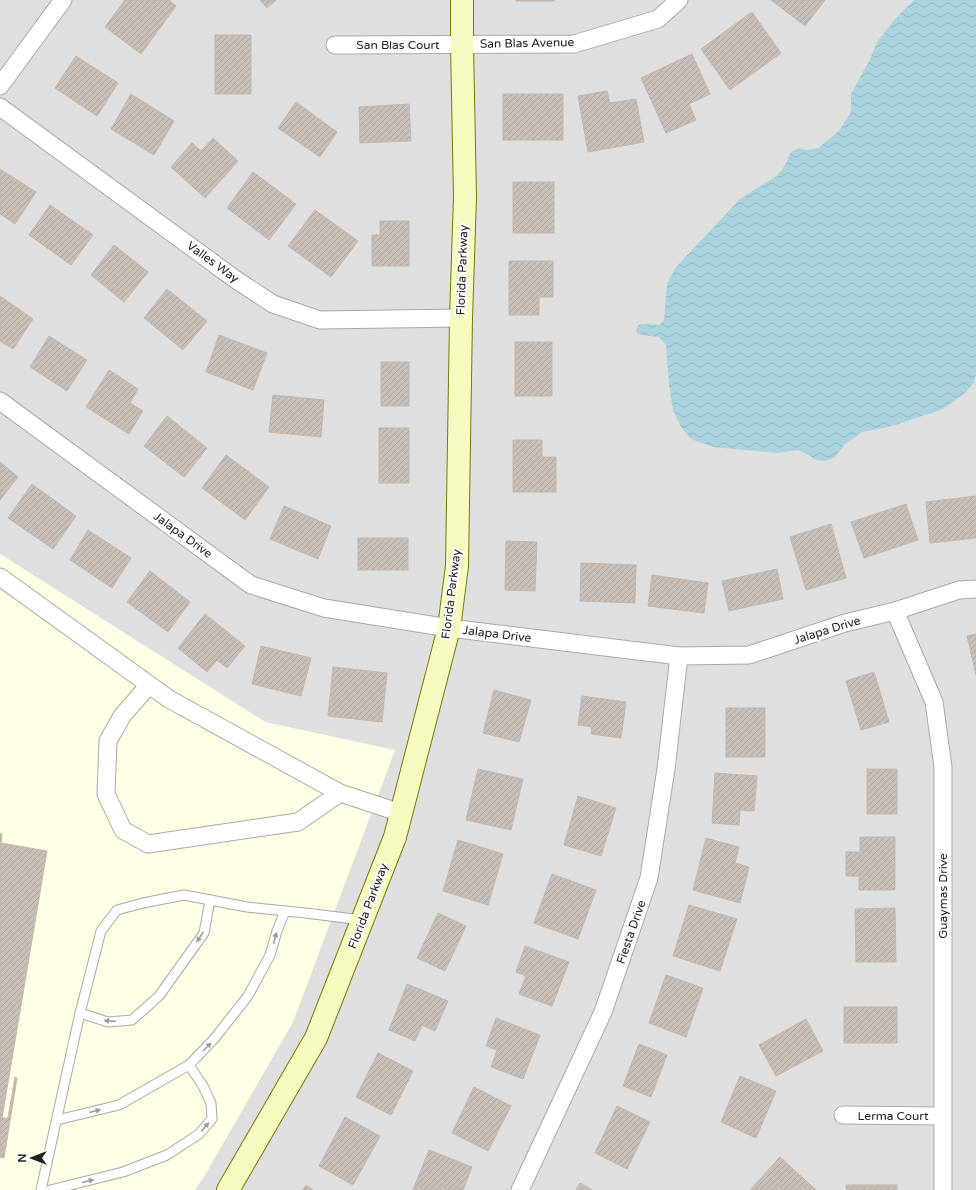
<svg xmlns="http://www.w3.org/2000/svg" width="976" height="1190" font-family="'Varela Round',sans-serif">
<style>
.residential{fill:#e0dfdf}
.education{fill:#ffffe5}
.water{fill:url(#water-waves)}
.building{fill:url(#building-hatch);stroke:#c4b6ab}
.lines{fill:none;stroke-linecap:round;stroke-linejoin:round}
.lane-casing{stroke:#a9a9a9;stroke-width:11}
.street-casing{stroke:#a9a9a9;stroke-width:19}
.secondary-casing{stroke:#707d05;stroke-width:24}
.lane{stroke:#fff;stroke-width:9}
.street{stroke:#fff;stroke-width:17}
.secondary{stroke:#f7fabf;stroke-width:22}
.oneway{fill:#9c9c9c}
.labels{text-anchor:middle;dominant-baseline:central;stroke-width:4;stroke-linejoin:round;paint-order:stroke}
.street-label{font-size:12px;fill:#222;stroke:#fff}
</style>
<defs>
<pattern id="water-waves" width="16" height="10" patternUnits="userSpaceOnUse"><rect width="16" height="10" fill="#aad3df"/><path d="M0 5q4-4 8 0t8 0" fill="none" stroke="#92b5bf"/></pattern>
<pattern id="building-hatch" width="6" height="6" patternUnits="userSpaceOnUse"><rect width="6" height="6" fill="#c7bfb8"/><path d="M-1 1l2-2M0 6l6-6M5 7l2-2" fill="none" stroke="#aba49e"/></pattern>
</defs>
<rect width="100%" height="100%" fill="#f2efe9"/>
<rect class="residential" x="0" y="0" width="976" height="1190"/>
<path class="education" d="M0,554l265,168 130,28 -102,272 -88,153 -10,15h-195z"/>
<path class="water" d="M914,0h62v374l-2,9 -10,11 -21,15 -51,17 -30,6 -18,13 -9,12 -9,4 -10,-1 -9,-6 -9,-4 -21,3 -64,-6 -22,-8 -10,-12 -8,-17 -4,-25 -3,-40 -7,-8 -17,-2 -5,-2 -1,-3 3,-5 5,-1 15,1 5,-5 3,-36 9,-17 64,-68 38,-24 7,-10 6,-13 8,-4 7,2 12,-2 21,-17 12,-19v-18l19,-35 7,-17 18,-23z"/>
<g class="building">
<path d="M125,0h44l7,6 -35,48 -36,-27z"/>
<path d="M260,0h16l-9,8z"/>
<rect x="516" y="0" width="38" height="1"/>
<path d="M771,0h54l-20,26z"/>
<path d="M752,12l29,41 -51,37 -29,-41z"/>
<rect x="215" y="35" width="36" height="59"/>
<path d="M692,54l18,40 -21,10 7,16 -30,13 -25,-55z"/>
<path d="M76,56l42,27 -21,33 -42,-28z"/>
<path d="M607,91l3,12 26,-4 8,43 -56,10 -10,-56z"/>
<path d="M131,94l43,27 -20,34 -43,-26z"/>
<rect x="503" y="94" width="60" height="46"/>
<path d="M296,102l41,30 -17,25 -42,-29z"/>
<path d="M409,104l2,37 -51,2 -1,-36z"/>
<path d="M213,138l25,23 -33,37 -34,-31 21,-24 9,8z"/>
<path d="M0,169l36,23 -21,32 -15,-10z"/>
<path d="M253,172l43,32 -27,36 -42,-32z"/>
<rect x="513" y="182" width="41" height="51"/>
<path d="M50,205l43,30 -22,30 -42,-30z"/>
<path d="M315,210l43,31 -27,36 -43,-31z"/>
<path d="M380,221h29v45h-37v-31h8z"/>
<path d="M114,245l34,27 -24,30 -33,-27z"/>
<path d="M509,261h44v36h-14v18h-30z"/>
<path d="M167,289l40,32 -24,29 -39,-32z"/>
<path d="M0,296l33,23 -20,30 -13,-8z"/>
<path d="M219,335l48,18 -14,37 -47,-18z"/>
<path d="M49,336l38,24 -20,31 -37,-24z"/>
<rect x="515" y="342" width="37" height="54"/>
<rect x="381" y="362" width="28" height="44"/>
<path d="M109,370l29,19 -8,14 13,8 -14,23 -43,-27z"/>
<path d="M273,395l51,5 -3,37 -52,-5z"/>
<path d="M167,416l40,32 -23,29 -40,-31z"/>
<rect x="379" y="428" width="30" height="55"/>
<path d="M513,440h29v17h14v35h-43z"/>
<path d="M226,455l43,32 -24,33 -43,-32z"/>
<path d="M0,462l18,15 -18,23z"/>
<path d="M32,484l44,32 -23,33 -45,-31z"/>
<path d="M976,496v42l-46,5 -4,-41z"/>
<path d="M906,504l12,36 -54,18 -13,-36z"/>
<path d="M284,506l47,20 -13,33 -48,-20z"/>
<path d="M831,524l15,54 -40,12 -16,-53z"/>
<path d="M88,530l43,28 -19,30 -42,-28z"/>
<rect x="358" y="538" width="50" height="32"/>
<path d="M506,541l31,1 -2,49 -30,-1z"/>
<path d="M581,563l55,2 -1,38 -55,-2z"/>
<path d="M777,569l6,30 -54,12 -7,-30z"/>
<path d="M150,571l40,31 -22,30 -41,-30z"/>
<path d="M652,575l56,8 -4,30 -56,-7z"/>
<path d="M205,614l40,32 -18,22 -10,-8 -10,12 -29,-24z"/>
<path d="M976,634v41l-9,-39z"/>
<path d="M261,646l50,12 -10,38 -49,-12z"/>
<path d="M333,667l54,6 -5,49 -54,-6z"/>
<path d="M874,672l15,50 -28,8 -15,-49z"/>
<path d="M494,690l37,10 -12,42 -36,-9z"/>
<path d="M582,696l44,6 -5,36 -30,-4 1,-7 -14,-2z"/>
<rect x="726" y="708" width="39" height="49"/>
<path d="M478,769l45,10 -12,51 -45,-10z"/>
<rect x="867" y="769" width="30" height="45"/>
<path d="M715,773l42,3 -3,35 -14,-1 -1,15 -27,-2z"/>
<path d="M578,796l38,12 -15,48 -37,-11z"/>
<path d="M0,833l2,1 -1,9 46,8 -45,267h6l7,-41 2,1 -13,80 -4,-1z"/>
<path d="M860,837h35v53h-36v-14h-13v-24h14z"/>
<path d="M706,838l33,9 -4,16 14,4 -9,36 -47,-13z"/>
<path d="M458,840l45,14 -15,51 -45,-14z"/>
<path d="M552,874l44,16 -18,49 -44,-16z"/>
<path d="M689,905l48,14 -17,52 -47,-15z"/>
<path d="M895,908l1,54h-40l-1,-53z"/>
<path d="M438,913l28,13 -21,45 -28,-13z"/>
<path d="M525,946l44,16 -17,44 -33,-12 7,-18 -10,-4z"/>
<path d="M666,975l37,13 -17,49 -37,-14z"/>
<path d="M407,984l41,17 -13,30 -13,-6 -7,16 -26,-11z"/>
<rect x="844" y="1007" width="53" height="36"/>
<path d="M496,1018l44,17 -17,44 -32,-12 6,-17 -11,-4z"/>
<path d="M806,1019l17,32 -47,25 -17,-31z"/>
<path d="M639,1044l28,11 -16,42 -28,-11z"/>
<path d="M378,1053l35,18 -22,44 -35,-18z"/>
<path d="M740,1076l36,15 -20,47 -35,-16z"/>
<path d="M474,1087l37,19 -23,45 -36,-18z"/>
<path d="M617,1106l33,16 -23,47 -32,-16z"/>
<path d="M345,1117l35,19 -27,49 -34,-19z"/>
<path d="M429,1150l43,17 -9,23h-50z"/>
<path d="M780,1157l36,33h-66z"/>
<path d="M580,1183l12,7h-16z"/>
<path d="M306,1185l7,5h-10z"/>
<rect x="846" y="1185" width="51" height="5"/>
</g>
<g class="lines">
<defs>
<g id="lane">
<path d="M80,1013l28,9 24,-2 27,-24 45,-63 6,-33"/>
<path d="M57,1120l62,-15 70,-40 25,-26 34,-43 22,-41 7,-24 8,-20"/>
<path d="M41,1190l39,-177 21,-82 16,-21 26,-7 41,-8 63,12 58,6 57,7"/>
<path d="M50,1190l73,-18 44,-17 32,-21 13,-15 -1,-16 -8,-17 -14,-21"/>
</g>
<g id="street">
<path d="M335,45l239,-1 84,-25 21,-19"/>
<path d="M0,86l63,-86"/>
<path d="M0,107l235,172 38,25 47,16 141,-2"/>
<path d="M0,401l251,184 73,23 125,20 230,28 70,-1 96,-32 50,-12 64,-21 17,-1"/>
<path d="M0,577l169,122 171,94 61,20"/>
<path d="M895,611l39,91 9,65v423"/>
<path d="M149,685l-27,31 -14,25 -2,53 17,36 25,14 150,-22 42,-29"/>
<path d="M843,1115l99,1"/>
<path d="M520,1190l83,-178 46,-134 17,-109 13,-113"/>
</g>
<path id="secondary" d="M228,1190l88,-152 79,-201 54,-209 8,-62 4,-248 4,-121 -3,-152v-45"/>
</defs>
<use href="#lane" class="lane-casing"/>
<use href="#street" class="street-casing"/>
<use href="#secondary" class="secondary-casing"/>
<use href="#lane" class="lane"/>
<use href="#street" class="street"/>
<use href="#secondary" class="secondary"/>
</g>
<defs><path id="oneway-solid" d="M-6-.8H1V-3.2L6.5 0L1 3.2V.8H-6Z"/></defs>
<g class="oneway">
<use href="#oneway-solid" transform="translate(200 937) rotate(123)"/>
<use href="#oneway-solid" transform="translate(275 938) rotate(-75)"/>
<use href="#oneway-solid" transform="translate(110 1021) rotate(-176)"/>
<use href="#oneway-solid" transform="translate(207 1047) rotate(-45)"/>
<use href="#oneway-solid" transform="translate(95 1111) rotate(-14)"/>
<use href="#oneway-solid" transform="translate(205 1127) rotate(-50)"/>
<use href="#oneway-solid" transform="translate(88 1181) rotate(-14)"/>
</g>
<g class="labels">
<g class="street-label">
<text transform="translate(527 43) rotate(-1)">San Blas Avenue</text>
<text x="398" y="45">San Blas Court</text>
<text transform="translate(213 262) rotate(36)">Valles Way</text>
<text transform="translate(462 270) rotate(-88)">Florida Parkway</text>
<text transform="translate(183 535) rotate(36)">Jalapa Drive</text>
<text transform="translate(451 594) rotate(-83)">Florida Parkway</text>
<text transform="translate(827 630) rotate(-17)">Jalapa Drive</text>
<text transform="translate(497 634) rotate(7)">Jalapa Drive</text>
<text transform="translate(943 896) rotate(-90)">Guaymas Drive</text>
<text transform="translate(368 906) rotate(-69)">Florida Parkway</text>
<text transform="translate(631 932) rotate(-71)">Fiesta Drive</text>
<text x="893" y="1116">Lerma Court</text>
</g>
</g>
<g transform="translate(32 1158) rotate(270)" stroke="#ffffff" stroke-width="3" paint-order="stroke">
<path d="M0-3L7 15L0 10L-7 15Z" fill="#222222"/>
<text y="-6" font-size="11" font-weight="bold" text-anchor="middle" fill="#222222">N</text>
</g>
</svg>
